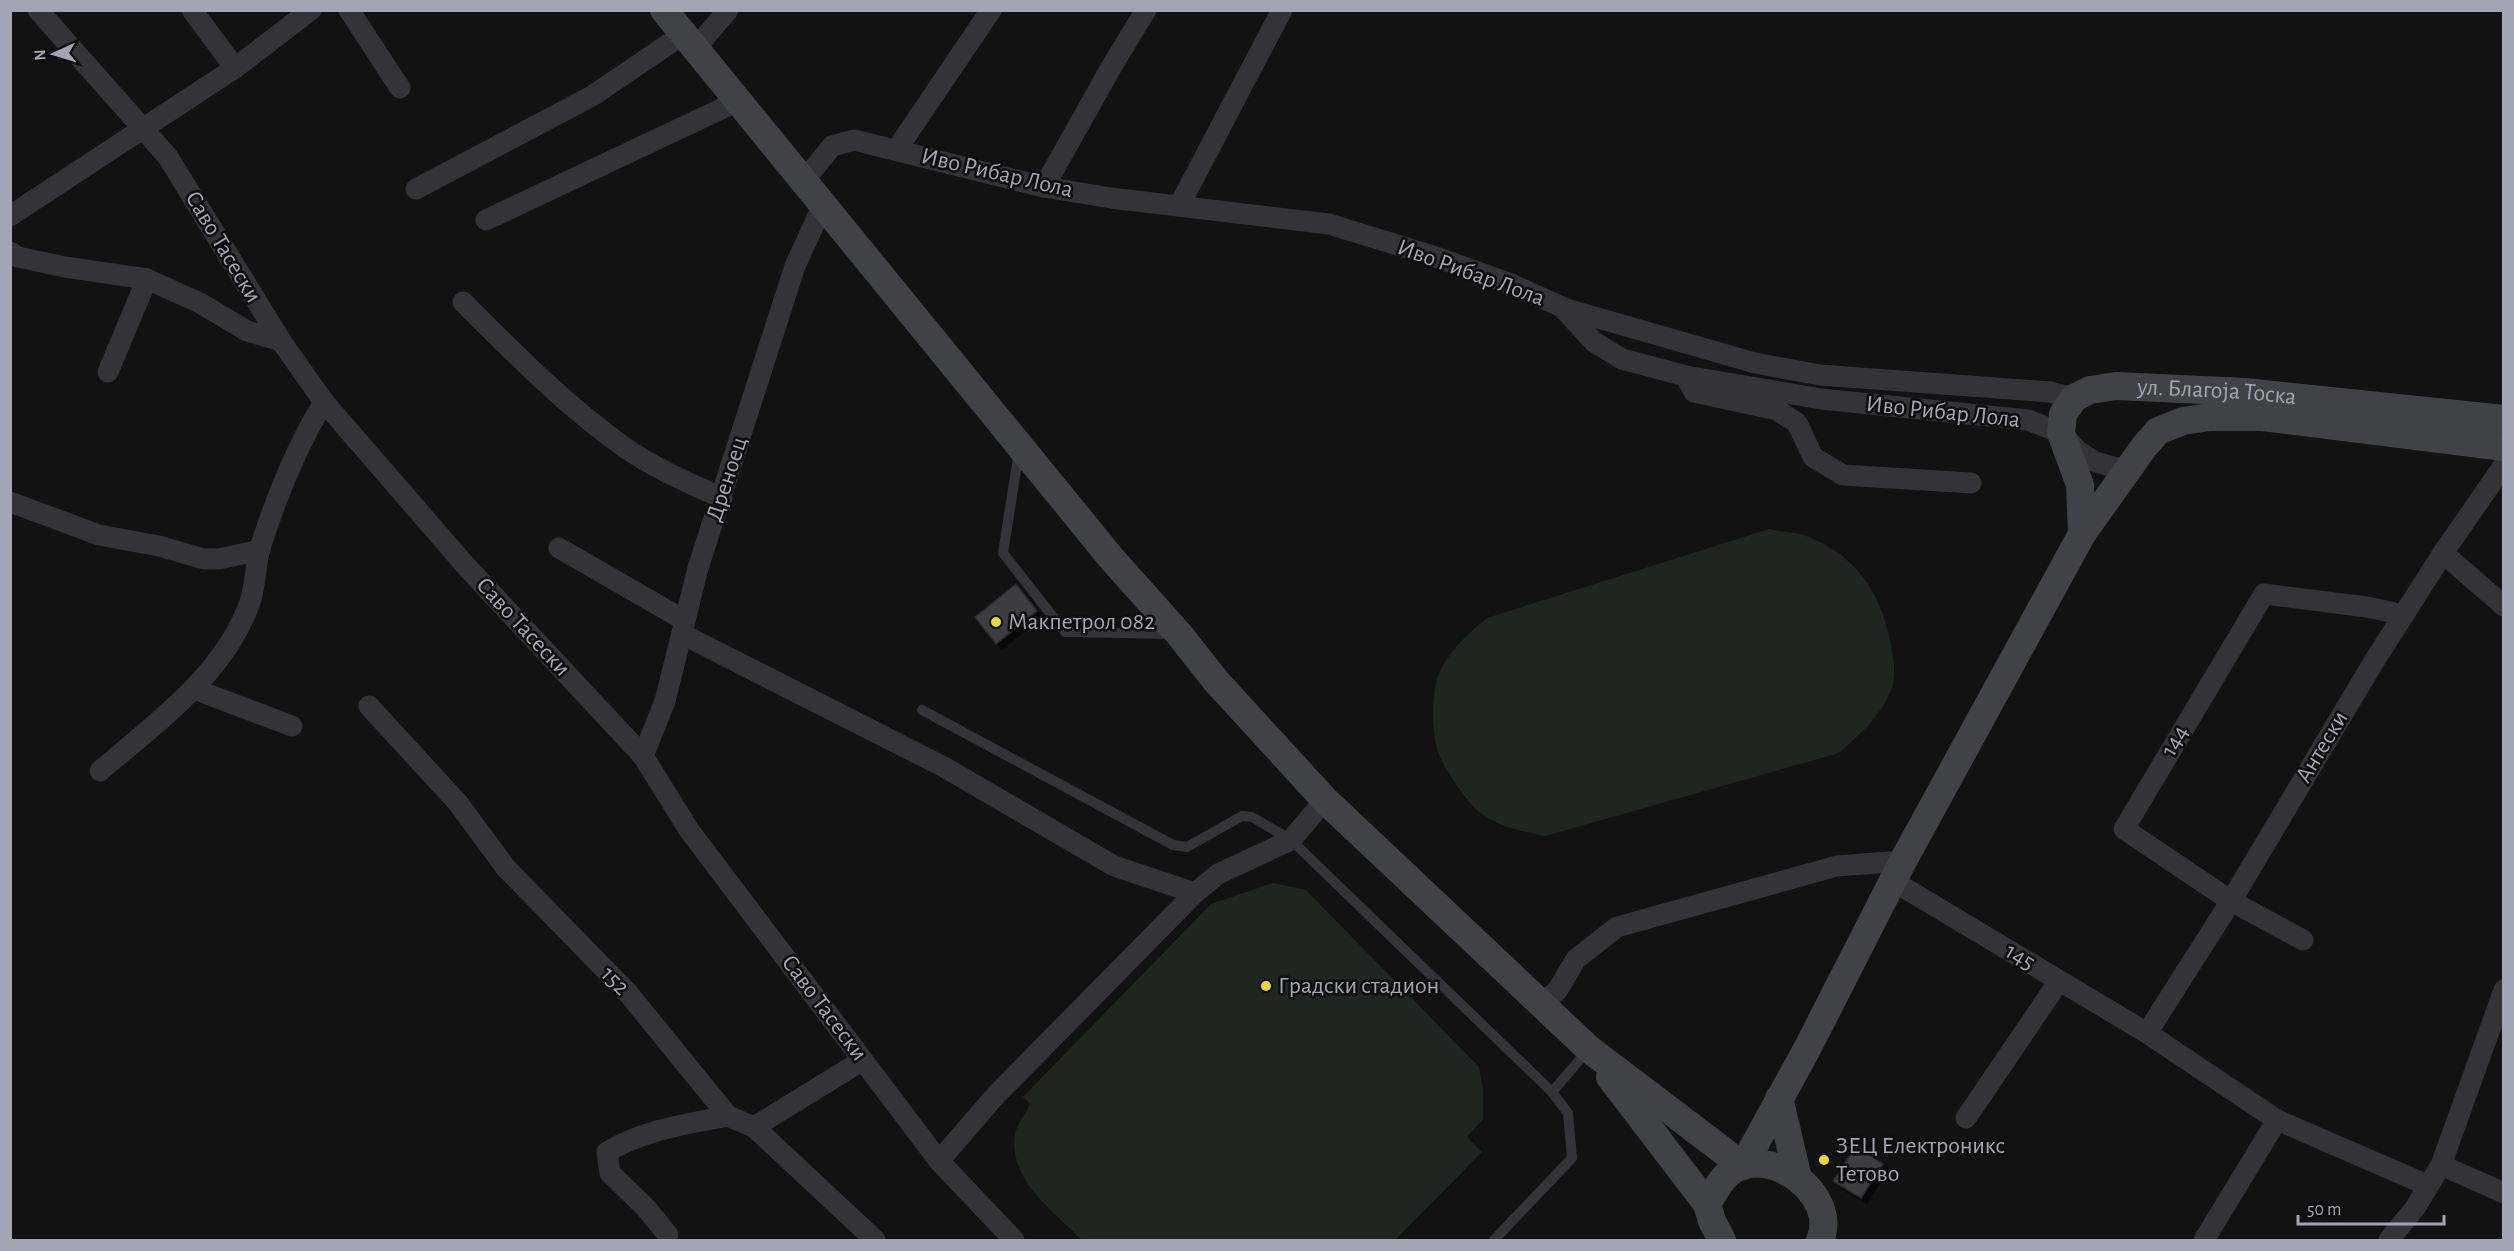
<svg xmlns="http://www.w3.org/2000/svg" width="2514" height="1251" font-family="'Alegreya Sans',sans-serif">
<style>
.green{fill:#1e2620}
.building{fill:#3c3c40;stroke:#2c2c2f;stroke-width:1.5;filter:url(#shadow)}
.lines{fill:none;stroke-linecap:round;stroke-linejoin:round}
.service{stroke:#333338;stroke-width:10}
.minor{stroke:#333338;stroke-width:21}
.secondary{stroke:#414148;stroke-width:28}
.poi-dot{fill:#eed82f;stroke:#0d0d0e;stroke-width:2}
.labels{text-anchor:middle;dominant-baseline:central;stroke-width:5;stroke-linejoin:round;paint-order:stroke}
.street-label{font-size:24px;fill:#a3a5b4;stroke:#0d0d0e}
.poi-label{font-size:24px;fill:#a3a5b4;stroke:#0d0d0e;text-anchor:start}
</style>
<defs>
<filter id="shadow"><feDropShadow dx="5.5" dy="5.5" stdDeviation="0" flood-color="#0009"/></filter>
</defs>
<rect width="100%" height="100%" fill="#121213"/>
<g class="green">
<path d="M1769,529c12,3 29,3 40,8 47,19 71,55 81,103 3,14 7,36 1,50 -10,26 -31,44 -52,63l-294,83c-25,-5 -47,-9 -67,-25 -13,-11 -39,-49 -42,-66 -4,-21 -5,-57 5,-76 11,-21 28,-36 46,-51z"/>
<path d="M1273,883l33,7 173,177 4,23v29l-16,18 15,15 -87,88h-313c-29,-29 -74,-60 -67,-106 2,-10 11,-21 15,-30l-7,-7 188,-193z"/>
</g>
<g class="building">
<path d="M1016,584l21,27 -41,33 -21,-27z"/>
<path d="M1856,1146l27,18 -22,34 -28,-17z"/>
</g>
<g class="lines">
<g class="service">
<path d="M1019,451l-16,102 62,79 108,2"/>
<path d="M922,710l251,135 14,2 55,-31 10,1 39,23 261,252 16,21 4,45 -78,82"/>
<path d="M1552,1092l37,-43"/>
</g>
<g class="minor">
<path d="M38,10l130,147 113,184 43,61 142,164 177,190 46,74 250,331 75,79"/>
<path d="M192,10l43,58"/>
<path d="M349,10l51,78"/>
<path d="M695,49l33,-39"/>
<path d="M897,149l94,-139"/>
<path d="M803,182l29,-36 22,-6 190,47 67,11 218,26 104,32 78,28 51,23 32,35 28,17 64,17 135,23 207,21 33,13 17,18 15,10 34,10"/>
<path d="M1044,187l69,-123 33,-54"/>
<path d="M416,189l176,-93 93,-63"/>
<path d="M1179,206l103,-196"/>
<path d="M10,216l225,-148 76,-58"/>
<path d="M486,220l252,-119"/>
<path d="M10,252l8,5 47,10 82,12 53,24 47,28 34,10"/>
<path d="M463,302c51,51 102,103 161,145 30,21 65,36 98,51"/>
<path d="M1563,308l192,55 65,12 230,17 24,6"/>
<path d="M108,372l39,-93"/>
<path d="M1687,379l7,13 83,18 20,13 16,34 30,18 128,8"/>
<path d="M10,502l89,33 60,11 45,13h15l41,-9"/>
<path d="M559,548l125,72"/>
<path d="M2443,553l61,53"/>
<path d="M682,634l262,133 170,99 81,27"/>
<path d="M194,689l98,37"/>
<path d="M369,706l89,97 48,65 122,125 100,123 26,11 121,113"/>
<path d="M643,756l22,-55 33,-133 97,-302 28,-61"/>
<path d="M100,771c56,-48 125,-97 150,-169 6,-17 5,-36 10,-54 16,-50 36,-101 64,-146"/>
<path d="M1893,881l254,152 130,87 150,65"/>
<path d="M2303,940l-72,-39 -107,-72 140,-235 103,13 37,8"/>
<path d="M1541,1004l16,-13 19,-32 41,-32 220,-61 66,-5"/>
<path d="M2147,1033l84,-132 142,-238 70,-110 61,-88"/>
<path d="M1966,1118l93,-137"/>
<path d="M754,1127l109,-67"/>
<path d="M939,1161l57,-66 199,-202 23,-19 73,-34 34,-40"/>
<path d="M2441,1165l63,28"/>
<path d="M668,1235l-22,-27 -36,-35 -3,-21c37,-22 79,-28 121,-36"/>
<path d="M2204,1240l73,-120"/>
<path d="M2389,1240l26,-32 26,-43 63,-175"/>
</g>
<g class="secondary">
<path d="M664,10l448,549 67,75 37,47 109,119 264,249 154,117"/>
<path id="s1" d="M2082,534l-2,-49 -19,-52 2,-19 11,-16 16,-8 26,-4 129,6 259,27"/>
<path d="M1610,1077l97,127"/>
<path d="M1779,1098l19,80"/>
<path d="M1743,1166l65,-119 95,-186 179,-327 62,-87 14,-16 25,-10 27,-4h53l241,30"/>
<path d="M1722,1240l-10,-19 -5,-17c7,-11 12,-23 22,-31 38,-31 111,21 91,67"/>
</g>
</g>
<g class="poi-dot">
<circle cx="996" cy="622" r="6"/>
<circle cx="1266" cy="986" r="6"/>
<circle cx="1824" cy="1160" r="6"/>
</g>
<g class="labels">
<g class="street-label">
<text transform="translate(997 173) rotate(13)">Иво Рибар Лола</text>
<text transform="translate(223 247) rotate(59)">Саво Тасески</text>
<text transform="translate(1471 273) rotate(20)">Иво Рибар Лола</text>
<text stroke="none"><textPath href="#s1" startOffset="288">ул. Благоја Тоска</textPath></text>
<text transform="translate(1943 412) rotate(6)">Иво Рибар Лола</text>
<text transform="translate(727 479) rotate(-72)">Дреноец</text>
<text transform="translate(523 627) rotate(47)">Саво Тасески</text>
<text transform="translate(2175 741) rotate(-60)">144</text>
<text transform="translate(2322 747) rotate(-59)">Антески</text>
<text transform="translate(2020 957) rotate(31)">145</text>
<text transform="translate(615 981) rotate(46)">152</text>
<text transform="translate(824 1008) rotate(53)">Саво Тасески</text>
</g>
<g class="poi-label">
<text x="1008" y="622">Макпетрол 082</text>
<text x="1278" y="986">Градски стадион</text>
<text x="1836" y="1146">ЗЕЦ Електроникс<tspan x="1836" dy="28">Тетово</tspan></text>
</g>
</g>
<rect width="2514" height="1251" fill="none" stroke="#a3a5b4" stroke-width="24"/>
<g transform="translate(54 54) rotate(266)" stroke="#0d0d0e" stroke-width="4.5" paint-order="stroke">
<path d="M0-4.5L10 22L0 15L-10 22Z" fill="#a3a5b4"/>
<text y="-9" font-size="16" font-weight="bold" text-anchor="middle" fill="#a3a5b4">N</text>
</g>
<path d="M2298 1215v9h146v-9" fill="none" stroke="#a3a5b4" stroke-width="3"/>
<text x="2307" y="1215" font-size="18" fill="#a3a5b4" stroke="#0d0d0e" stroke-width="4.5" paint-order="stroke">50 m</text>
</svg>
